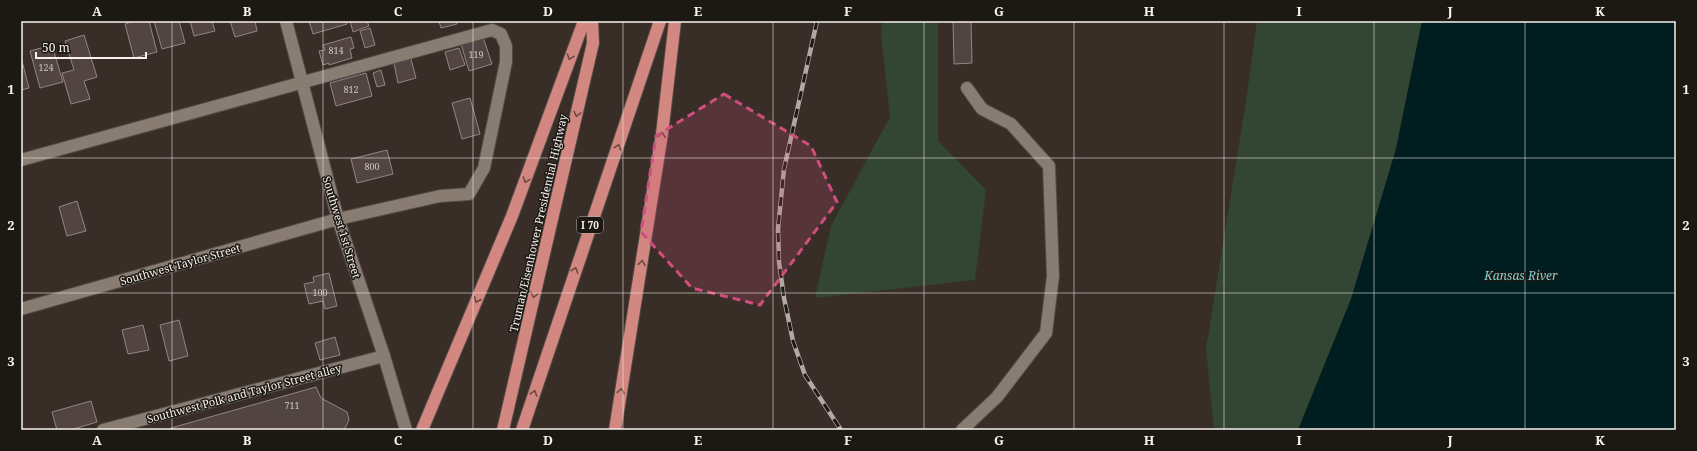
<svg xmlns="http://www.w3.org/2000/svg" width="1697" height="451" font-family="'Noto Serif',serif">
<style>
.green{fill:#334533}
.water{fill:#001e20}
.building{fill:#524443;stroke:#958484}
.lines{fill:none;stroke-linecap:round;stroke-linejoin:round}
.minor-casing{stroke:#534b44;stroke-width:14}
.highway-casing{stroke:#534b44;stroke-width:14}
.minor{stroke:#887c73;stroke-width:12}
.highway{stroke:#d28781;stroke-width:12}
.rail-casing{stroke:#b1a9a3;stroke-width:4.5}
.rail{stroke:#1c1814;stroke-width:3;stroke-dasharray:9;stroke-linecap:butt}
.oneway{stroke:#6e4a45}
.marked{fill:#d04e7f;fill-opacity:0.2;stroke:#d04e7f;stroke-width:3;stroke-dasharray:8 5;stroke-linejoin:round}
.grid{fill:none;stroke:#f8f1ec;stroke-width:1;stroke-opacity:0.55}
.labels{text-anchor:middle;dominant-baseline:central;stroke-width:3;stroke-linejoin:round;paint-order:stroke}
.number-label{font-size:9px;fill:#cec6c2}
.shield{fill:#1c1814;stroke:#b6b0ab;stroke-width:1}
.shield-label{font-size:10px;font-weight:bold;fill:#f8f1ec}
.street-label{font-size:11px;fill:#f8f1ec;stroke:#1c1814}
.water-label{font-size:12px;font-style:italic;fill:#83cfd4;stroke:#1c1814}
.neatline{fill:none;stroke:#f8f1ec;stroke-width:1.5}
.grid-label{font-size:13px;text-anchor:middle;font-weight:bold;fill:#f8f1ec}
</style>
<rect width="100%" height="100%" fill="#382e27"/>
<g class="green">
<path d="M882,21h56v120l48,49 -11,90 -160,18 16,-72 59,-109 -9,-83z"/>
<path d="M1257,21h165l-26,128 -45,150 -53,131h-84l-8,-81 40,-248z"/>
</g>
<path class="water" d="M1422,21h254v409h-378l53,-131 45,-150z"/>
<g class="building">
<path d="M135,21h14l8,31 -23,6 -9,-34z"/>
<path d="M154,21h25l6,22 -23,6z"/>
<path d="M190,21h22l3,10 -21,5z"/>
<path d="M230,21h25l2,10 -22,6z"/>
<path d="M309,21h38v3l-34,10z"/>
<path d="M350,21h17l2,5 -16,6z"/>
<path d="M439,21h17l1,3 -16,4z"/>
<path d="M953,21h18l1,42 -18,1z"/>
<path d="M370,28l5,17 -10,3 -5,-17z"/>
<path d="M84,35l13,42 -13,4 6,18 -19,5 -9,-31 12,-3 -9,-29z"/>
<path d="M351,37l3,11 -4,1 2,9 -23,7v-2l-6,2 -4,-14 6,-1 -2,-5z"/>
<path d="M483,37l9,27 -23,7 -8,-27z"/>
<path d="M52,45l11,37 -23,6 -10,-37z"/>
<path d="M459,48l6,17 -15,5 -5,-18z"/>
<path d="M21,57l8,31 -8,2z"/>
<path d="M411,59l5,19 -18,5 -4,-20z"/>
<path d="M381,70l4,15 -8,2 -4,-14z"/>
<path d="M366,73l6,23 -36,10 -6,-23z"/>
<path d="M470,98l10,36 -18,5 -10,-36z"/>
<path d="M387,150l6,24 -36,9 -6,-24z"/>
<path d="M77,201l9,30 -19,5 -8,-29z"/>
<path d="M329,273l8,33 -12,3 -2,-8 -14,3 -5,-20 10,-2 -1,-5z"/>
<path d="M179,320l9,36 -19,5 -9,-36z"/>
<path d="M143,325l6,25 -21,4 -6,-24z"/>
<path d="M335,337l5,18 -20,5 -5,-17z"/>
<path d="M316,387l5,11 26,14 2,8 -5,10h-173v-2z"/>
<path d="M91,401l6,21 -27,8h-13l-5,-18z"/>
</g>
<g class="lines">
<defs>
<g id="minor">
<path d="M286,21l52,198 46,137 22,74"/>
<path d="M21,160l471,-130 9,4 5,12v16l-22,106 -15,26 -29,2 -102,23 -317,90"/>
<path d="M103,430l281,-74"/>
<path d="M962,430l35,-33 49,-64 7,-57 -4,-110 -38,-42 -29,-15 -15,-21"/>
</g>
<g id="highway">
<path d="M422,430l90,-214 72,-195"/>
<path d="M503,430l90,-387 -1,-22"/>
<path d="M522,430l138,-409"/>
<path d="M615,430l47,-296 13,-113"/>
</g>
</defs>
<use href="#minor" class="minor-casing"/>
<use href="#highway" class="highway-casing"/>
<use href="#minor" class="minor"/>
<use href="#highway" class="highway"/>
<defs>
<path id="rail" d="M817,21l-33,148 -6,60 1,33 5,36 9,43 12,34 36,55"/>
</defs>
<use href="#rail" class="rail-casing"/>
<use href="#rail" class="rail"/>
</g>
<defs><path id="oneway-chevron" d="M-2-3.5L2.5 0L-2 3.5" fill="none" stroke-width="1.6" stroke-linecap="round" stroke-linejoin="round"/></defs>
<g class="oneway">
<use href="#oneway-chevron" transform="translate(570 57) rotate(110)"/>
<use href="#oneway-chevron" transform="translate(577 114) rotate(103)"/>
<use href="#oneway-chevron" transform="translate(662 135) rotate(-82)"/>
<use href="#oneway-chevron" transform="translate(618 147) rotate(-71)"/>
<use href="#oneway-chevron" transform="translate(526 180) rotate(110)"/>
<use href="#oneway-chevron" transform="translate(642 263) rotate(-81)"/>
<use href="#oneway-chevron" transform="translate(575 270) rotate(-71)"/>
<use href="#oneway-chevron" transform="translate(534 295) rotate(103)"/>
<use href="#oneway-chevron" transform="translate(477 300) rotate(113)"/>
<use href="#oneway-chevron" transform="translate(621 391) rotate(-81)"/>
<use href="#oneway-chevron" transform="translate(534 393) rotate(-72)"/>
</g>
<path class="marked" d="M724,94l87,52 26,56 -77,103 -68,-17 -51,-56 15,-96z"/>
<path class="grid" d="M172,21v409M323,21v409M473,21v409M623,21v409M773,21v409M924,21v409M1074,21v409M1224,21v409M1374,21v409M1525,21v409M21,158h1655M21,293h1655"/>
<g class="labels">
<g class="number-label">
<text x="336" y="50">814</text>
<text x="476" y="54">119</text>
<text x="46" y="67">124</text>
<text x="351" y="89">812</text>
<text x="372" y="166">800</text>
<text x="320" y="292">100</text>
<text x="292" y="405">711</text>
</g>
<rect class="shield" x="577" y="217" width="26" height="16" rx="3"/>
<g class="shield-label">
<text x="590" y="225">I 70</text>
</g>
<g class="street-label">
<text transform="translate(538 223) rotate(-77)">Truman/Eisenhower Presidential Highway</text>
<text transform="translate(342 227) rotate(73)">Southwest 1st Street</text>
<text transform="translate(180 264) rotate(-16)">Southwest Taylor Street</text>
<text transform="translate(244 393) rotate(-15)">Southwest Polk and Taylor Street alley</text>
</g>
<g class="water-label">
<text x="1521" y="275">Kansas River</text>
</g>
</g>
<rect width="1697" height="451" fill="none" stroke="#1c1814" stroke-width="44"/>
<path d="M36 52v6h110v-6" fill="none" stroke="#f8f1ec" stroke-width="2"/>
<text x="42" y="52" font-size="12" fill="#f8f1ec" stroke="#1c1814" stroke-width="3" paint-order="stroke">50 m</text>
<rect x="22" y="22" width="1653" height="407" class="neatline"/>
<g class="grid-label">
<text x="97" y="16">A</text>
<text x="247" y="16">B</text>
<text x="398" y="16">C</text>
<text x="548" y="16">D</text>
<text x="698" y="16">E</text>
<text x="848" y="16">F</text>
<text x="999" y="16">G</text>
<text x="1149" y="16">H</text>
<text x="1299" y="16">I</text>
<text x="1450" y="16">J</text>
<text x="1600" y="16">K</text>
<text x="11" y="94">1</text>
<text x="1686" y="94">1</text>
<text x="11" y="230">2</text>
<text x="1686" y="230">2</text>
<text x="11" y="366">3</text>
<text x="1686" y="366">3</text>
<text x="97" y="445">A</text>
<text x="247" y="445">B</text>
<text x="398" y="445">C</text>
<text x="548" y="445">D</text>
<text x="698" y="445">E</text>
<text x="848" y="445">F</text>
<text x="999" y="445">G</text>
<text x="1149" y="445">H</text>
<text x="1299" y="445">I</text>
<text x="1450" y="445">J</text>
<text x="1600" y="445">K</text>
</g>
</svg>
